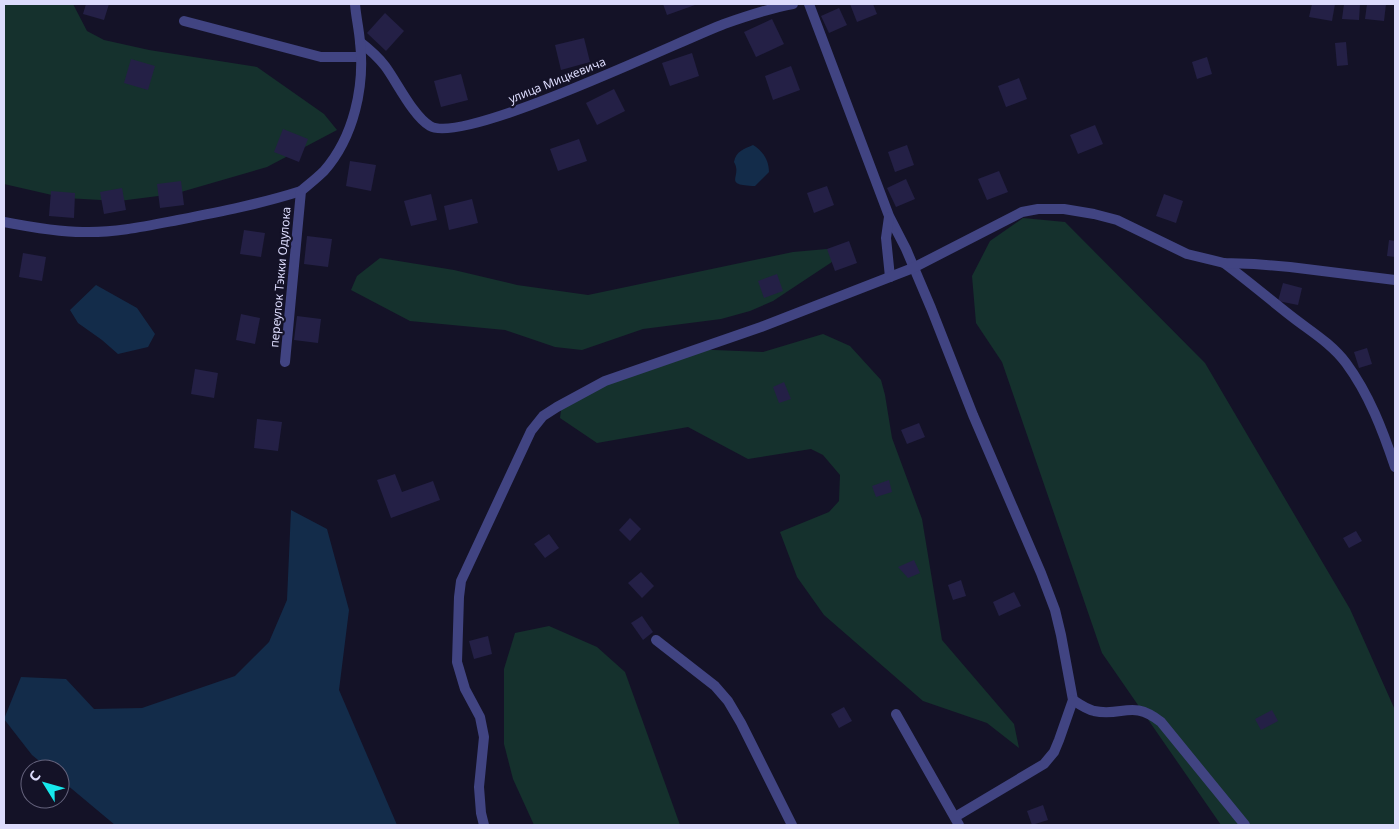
<svg xmlns="http://www.w3.org/2000/svg" width="1399" height="829" font-family="'Noto Sans',sans-serif">
<style>
.green{fill:#15312d}
.water{fill:#132c4a}
.building{fill:#242046}
.lines{fill:none;stroke-linecap:round;stroke-linejoin:round}
.street{stroke:#414482;stroke-width:10}
.labels{text-anchor:middle;dominant-baseline:central;stroke-width:4.5;stroke-linejoin:round;paint-order:stroke}
.street-label{font-size:12px;fill:#dcdbfc;stroke:#141227}
</style>
<rect width="100%" height="100%" fill="#141227"/>
<g class="green">
<path d="M4,4h69l14,27 17,9 45,10 108,17 67,47 13,16 -70,37 -93,27 -55,7 -54,-3 -61,-14z"/>
<path d="M1023,218l42,4 140,141 145,246 45,101v115h-174l-119,-172 -100,-291 -26,-39 -4,-47 18,-35z"/>
<path d="M827,249l14,7 -68,45 -23,10 -29,8 -78,10 -61,21 -27,-3 -50,-17 -95,-9 -59,-31 6,-14 23,-18 74,12 63,15 71,10 205,-43z"/>
<path d="M823,334l27,12 31,34 4,15 7,43 30,81 20,121 72,84 5,24 -32,-25 -64,-22 -99,-86 -27,-38 -17,-45 49,-20 10,-11 1,-26 -17,-20 -12,-6 -63,10 -60,-32 -91,16 -37,-25 2,-15 128,-54 73,3z"/>
<path d="M549,626l48,21 28,25 55,153h-146l-21,-46 -9,-35v-75l11,-36z"/>
</g>
<g class="water">
<path d="M753,145c9,5 16,15 16,27l-14,14c-34,-1 -12,-9 -21,-24 2,-11 10,-13 19,-17z"/>
<path d="M96,285l41,23 18,26 -7,13 -30,7 -16,-14 -24,-17 -8,-13z"/>
<path d="M291,510l36,19 22,81 -10,80 58,135h-282l-55,-46v-10h-11l-17,-14 -28,-36 17,-42 45,2 28,30 48,-1 93,-32 34,-34 18,-42z"/>
</g>
<g class="building">
<path d="M86,4h23l-5,16 -21,-6z"/>
<path d="M663,4h31l1,1 -28,10z"/>
<path d="M850,4h23l4,10 -20,8z"/>
<path d="M1312,4h23l-3,17 -23,-4z"/>
<path d="M1344,4h16l-1,16 -17,-1z"/>
<path d="M1367,4h19l-2,17 -19,-2z"/>
<path d="M839,8l8,17 -18,8 -8,-17z"/>
<path d="M385,13l19,18 -18,20 -19,-18z"/>
<path d="M772,19l12,25 -28,13 -12,-25z"/>
<path d="M584,38l6,24 -29,8 -6,-25z"/>
<path d="M1346,42l2,23 -11,1 -2,-23z"/>
<path d="M692,53l7,23 -29,10 -8,-23z"/>
<path d="M1207,57l5,17 -15,5 -5,-17z"/>
<path d="M131,59l24,7 -7,24 -24,-7z"/>
<path d="M791,66l9,24 -27,10 -8,-24z"/>
<path d="M461,74l7,26 -27,7 -7,-26z"/>
<path d="M1019,78l8,21 -21,8 -8,-21z"/>
<path d="M614,89l11,22 -28,14 -11,-22z"/>
<path d="M1095,125l8,19 -25,10 -8,-19z"/>
<path d="M283,129l25,10 -9,23 -25,-10z"/>
<path d="M579,139l8,22 -29,10 -8,-22z"/>
<path d="M907,145l7,20 -19,7 -7,-20z"/>
<path d="M350,161l26,4 -5,26 -25,-5z"/>
<path d="M999,171l9,21 -21,8 -9,-21z"/>
<path d="M906,179l9,20 -19,8 -9,-19z"/>
<path d="M181,181l3,24 -24,3 -3,-24z"/>
<path d="M827,186l7,19 -20,8 -7,-20z"/>
<path d="M122,188l4,22 -22,4 -4,-22z"/>
<path d="M51,191l24,2 -1,25 -25,-2z"/>
<path d="M431,194l6,26 -26,6 -7,-25z"/>
<path d="M1164,194l19,7 -7,22 -20,-7z"/>
<path d="M472,199l6,24 -29,7 -5,-24z"/>
<path d="M244,230l21,3 -4,24 -21,-3z"/>
<path d="M307,236l25,3 -4,28 -24,-3z"/>
<path d="M1389,240l6,1v16l-8,-1z"/>
<path d="M849,241l8,22 -22,8 -8,-22z"/>
<path d="M23,253l23,4 -4,24 -23,-4z"/>
<path d="M777,274l6,17 -19,7 -6,-17z"/>
<path d="M1283,283l19,5 -4,17 -20,-4z"/>
<path d="M241,314l19,4 -5,26 -19,-4z"/>
<path d="M297,316l24,3 -3,24 -24,-3z"/>
<path d="M1367,348l5,16 -13,4 -5,-16z"/>
<path d="M195,369l23,4 -4,25 -23,-4z"/>
<path d="M784,382l7,17 -12,4 -6,-16z"/>
<path d="M257,419l25,3 -4,29 -24,-3z"/>
<path d="M919,423l6,14 -18,7 -6,-14z"/>
<path d="M395,474l7,18 31,-11 7,19 -49,18 -14,-38z"/>
<path d="M889,480l3,12 -16,5 -4,-11z"/>
<path d="M630,518l11,11 -11,12 -11,-11z"/>
<path d="M1356,531l6,10 -13,7 -6,-10z"/>
<path d="M549,534l10,14 -14,10 -11,-14z"/>
<path d="M914,560l6,13 -12,5 -10,-11z"/>
<path d="M641,572l13,14 -12,12 -14,-15z"/>
<path d="M961,580l5,16 -13,4 -5,-15z"/>
<path d="M1014,592l7,14 -22,10 -6,-14z"/>
<path d="M642,616l11,16 -10,8 -12,-17z"/>
<path d="M488,636l4,18 -18,5 -5,-18z"/>
<path d="M844,707l8,14 -13,7 -8,-14z"/>
<path d="M1272,710l6,11 -17,9 -6,-11z"/>
<path d="M1043,805l5,15 -16,5 -5,-14z"/>
</g>
<g class="lines">
<g class="street">
<path d="M809,4l80,212 17,33 25,59 42,107 68,158 14,37 6,25 12,65 -14,40 -5,12 -10,12 -89,53"/>
<path d="M184,21l137,36h39"/>
<path d="M360,42c9,7 18,15 25,24 12,16 28,50 45,60 33,20 249,-85 294,-102 23,-8 46,-16 69,-20"/>
<path d="M889,217l-3,21 4,39"/>
<path d="M4,222c26,5 53,10 79,10 32,1 64,-6 95,-12 41,-8 82,-16 123,-29"/>
<path d="M1224,263c23,17 44,35 67,53 19,15 40,27 55,47 23,31 37,68 49,104"/>
<path d="M285,362l16,-171c7,-6 16,-13 23,-20 30,-34 41,-85 36,-129 -1,-13 -4,-25 -5,-38"/>
<path d="M656,640l59,46 13,15 13,22 51,102"/>
<path d="M1073,700c6,4 13,9 21,11 29,6 38,-12 67,11l84,103"/>
<path d="M896,714l63,111"/>
<path d="M484,825l-3,-12 -2,-26 5,-50 -4,-20 -15,-28 -8,-27 2,-65 2,-16 70,-150 12,-15 14,-9 48,-26 156,-54 152,-59 109,-56 16,-3h26l30,5 23,6 70,34 37,9 30,1 36,3 105,13"/>
</g>
</g>
<g class="labels">
<g class="street-label">
<text transform="translate(557 80) rotate(-22)">улица Мицкевича</text>
<text transform="translate(280 277) rotate(-85)">переулок Тэкки Одулока</text>
</g>
</g>
<rect width="1399" height="829" fill="none" stroke="#dcdbfc" stroke-width="10"/>
<g transform="translate(45 784) rotate(307)"><circle r="24" fill="#141227" stroke="#64627c"/>
<path d="M0-4L9 19L0 12L-9 19Z" fill="#17e8ec"/>
<text y="-8" font-size="14" font-weight="bold" text-anchor="middle" fill="#dcdbfc">С</text>
</g>
</svg>
